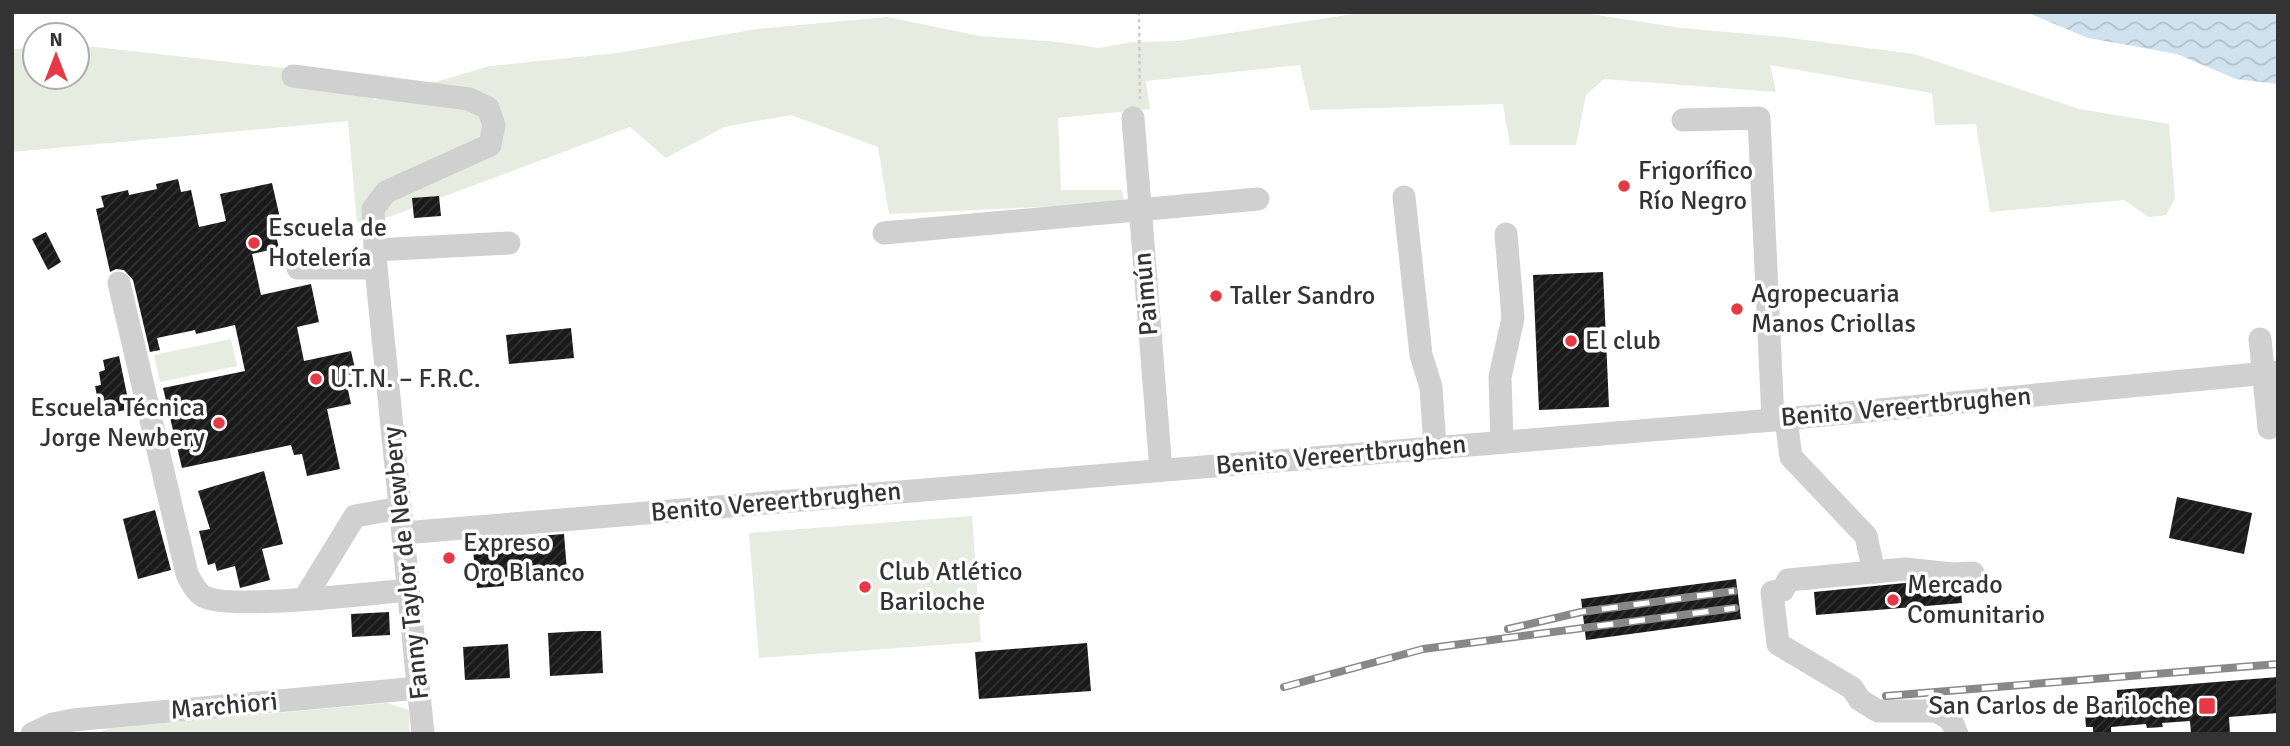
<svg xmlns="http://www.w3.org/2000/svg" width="2290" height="746" font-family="Signika,sans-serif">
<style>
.grass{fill:#e6ecdf}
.water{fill:url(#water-waves)}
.building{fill:url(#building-hatch)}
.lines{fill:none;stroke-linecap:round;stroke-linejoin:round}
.path{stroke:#cdcdcd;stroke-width:2.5;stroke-dasharray:3.5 3.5;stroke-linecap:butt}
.minor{stroke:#d0d0d0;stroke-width:23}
.rail-casing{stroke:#888;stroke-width:8}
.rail{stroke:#fff;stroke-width:5;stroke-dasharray:16;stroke-linecap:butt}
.poi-dot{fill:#e63946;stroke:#fff;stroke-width:2.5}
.labels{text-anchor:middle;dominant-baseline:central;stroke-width:7;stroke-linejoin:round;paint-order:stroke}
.poi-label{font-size:26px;fill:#333;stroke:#fff;text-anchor:start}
.street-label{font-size:26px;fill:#333;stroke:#fff}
</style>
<defs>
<pattern id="water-waves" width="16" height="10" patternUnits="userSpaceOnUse" patternTransform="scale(1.75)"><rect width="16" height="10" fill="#cfe2ee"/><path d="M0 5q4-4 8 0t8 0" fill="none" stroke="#b2c2cd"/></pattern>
<pattern id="building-hatch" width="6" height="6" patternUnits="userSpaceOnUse" patternTransform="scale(1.75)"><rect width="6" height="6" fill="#1a1a1a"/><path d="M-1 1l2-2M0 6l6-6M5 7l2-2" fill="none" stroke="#333"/></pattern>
</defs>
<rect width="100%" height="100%" fill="#fff"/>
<g class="grass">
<path d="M1366,12h212l103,16 102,9 131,17 165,55 90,15 6,75 -9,16 -17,2 -25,-17 -134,12 -14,-88 -41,1 -3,-32 -162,-28 6,27 -172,-13 -18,16 -10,50h-66l-7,-41 -193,6 -10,-45 -154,16 4,28 -92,9 3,72h61l2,13 -235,11 -11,-67 -87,-32 -67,12 -58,31 -36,-31 -252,94 -21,1 -9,-101 -336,31v-102l23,-4v31h42v-30h18l270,30 9,23 116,-34 127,-13 140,-24 130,-12 93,19 78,6 41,6 34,-6 45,-1z"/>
<path d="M231,339l6,27 -77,16 -6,-27z"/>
<path d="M972,516l9,126 -222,16 -10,-125z"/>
<path d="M387,703l22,7v24h-313l13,-6z"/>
</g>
<path class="water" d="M2026,12h252v72l-42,-5 -59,-25 -89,-16z"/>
<g class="building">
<path d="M178,179l3,13 10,-2 8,37 27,-6 -6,-27 52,-11 11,48 -8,1 4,16 -27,6 9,41 50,-11 8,38 -22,5 7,34 47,-10 5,22 -11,3 6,28 -24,5 13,60 -33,7 -5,-22 -8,1 -3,-10 -109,23 -19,-80 82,-17 -10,-46 -39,9 -1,-4 -38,8 3,12 -10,2 -17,-72 -9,-10 -8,-1 -6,3 -14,-63 8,-2 -3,-11 27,-6 1,5 28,-6 -1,-5z"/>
<path d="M439,196l2,20 -27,2 -2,-20z"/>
<path d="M46,232l15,30 -13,8 -16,-31z"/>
<path d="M1603,272l6,135 -70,3 -6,-135z"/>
<path d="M571,328l3,30 -65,6 -3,-29z"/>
<path d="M119,356l11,53 -29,6 -6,-29 6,-1 -2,-13 6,-2 -2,-10z"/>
<path d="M264,471l19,73 -21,5 8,31 -30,8 -5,-22 -18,5 -2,-8 -7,2 -9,-34 11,-2 -12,-38z"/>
<path d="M2177,497l75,16 -8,41 -75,-16z"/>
<path d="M155,510l16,60 -33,9 -15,-60z"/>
<path d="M564,534l3,37 -64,6 1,9 -27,2 -5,-47z"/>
<path d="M1736,579l5,40 -155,21 -5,-41z"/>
<path d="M1905,583l56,5 1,15 -146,12 -2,-23z"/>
<path d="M389,612l1,23 -38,2 -1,-23z"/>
<path d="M584,631h17l2,42 -53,3 -2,-43z"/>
<path d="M1087,643l4,48 -112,8 -4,-47z"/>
<path d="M508,644l2,34 -45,2 -2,-33z"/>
<path d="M2278,677v36l-49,4 1,17h-39l-1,-13 -28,2 1,4 -16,1 -1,-4 -35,3v6l-13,1h-5v-7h-7l-1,-13h9l-1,-12 24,-2v-10z"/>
</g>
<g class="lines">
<path class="path" d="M1139,12l1,87"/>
<g class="minor">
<path d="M293,76l176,23 19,9 6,17 -4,20 -104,47 -13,17 3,59 47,466"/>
<path d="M1133,118l28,352"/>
<path d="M1683,120l76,-2 14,302"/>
<path d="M1404,197l17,158 10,32 4,60"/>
<path d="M884,233l374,-34"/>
<path d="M375,250l134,-7"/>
<path d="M298,268h78"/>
<path d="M119,283l68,291c4,7 8,17 16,22 23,15 170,-3 205,-6"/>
<path d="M2260,339l9,89"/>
<path d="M1786,419l5,38 75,79 8,36"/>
<path d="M1502,442l-2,-65 13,-59 -7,-84"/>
<path d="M403,533l1370,-113 505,-48"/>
<path d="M304,599l51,-83 45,-8"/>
<path d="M32,734l21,-10 20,-4 345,-32"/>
<path d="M1957,734l-6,-14 -15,-9h-58l-18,-11 -8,-12 -74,-44 -6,-52 11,-2 5,-10 117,-11 47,5 21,-1"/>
</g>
<defs>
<g id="rail">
<path d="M1508,629l73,-17 153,-21"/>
<path d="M1284,687l139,-38 312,-41"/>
<path d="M1886,696l392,-32"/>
</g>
</defs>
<use href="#rail" class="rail-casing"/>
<use href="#rail" class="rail"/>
</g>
<g class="poi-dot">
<circle cx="1624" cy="186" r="7"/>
<circle cx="254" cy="243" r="7"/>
<circle cx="1216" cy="296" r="7"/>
<circle cx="1737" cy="309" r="7"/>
<circle cx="1571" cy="341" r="7"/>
<circle cx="316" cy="379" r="7"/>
<circle cx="219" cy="423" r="7"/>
<circle cx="449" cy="558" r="7"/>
<circle cx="865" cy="587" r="7"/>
<circle cx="1893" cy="600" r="7"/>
<rect x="2198" y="697" width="18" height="18" rx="3.5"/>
</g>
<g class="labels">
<g class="poi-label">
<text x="1638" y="171">Frigorífico<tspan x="1638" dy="30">Río Negro</tspan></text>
<text x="268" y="228">Escuela de<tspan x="268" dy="30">Hotelería</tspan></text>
<text x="1751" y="294">Agropecuaria<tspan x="1751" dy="30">Manos Criollas</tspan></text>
<text x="1230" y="296">Taller Sandro</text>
<text x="1585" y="341">El club</text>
<text x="330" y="379">U.T.N. – F.R.C.</text>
<text x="205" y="408" text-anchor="end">Escuela Técnica<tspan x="205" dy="30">Jorge Newbery</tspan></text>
<text x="463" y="543">Expreso<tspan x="463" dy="30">Oro Blanco</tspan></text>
<text x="879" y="572">Club Atlético<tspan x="879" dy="30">Bariloche</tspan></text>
<text x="1907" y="585">Mercado<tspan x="1907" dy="30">Comunitario</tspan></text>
<text x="2191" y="706" text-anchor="end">San Carlos de Bariloche</text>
</g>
<g class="street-label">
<text transform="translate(1146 294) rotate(-95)">Paimún</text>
<text transform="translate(1906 407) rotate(-5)">Benito Vereertbrughen</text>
<text transform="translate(1341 455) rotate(-5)">Benito Vereertbrughen</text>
<text transform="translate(776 502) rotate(-5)">Benito Vereertbrughen</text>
<text transform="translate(406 563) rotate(-96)">Fanny Taylor de Newbery</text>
<text transform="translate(224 706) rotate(-5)">Marchiori</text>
</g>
</g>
<rect width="2290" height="746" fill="none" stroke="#333333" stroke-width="28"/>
<g transform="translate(56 56)"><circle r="33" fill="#ffffff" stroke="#adadad" stroke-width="2"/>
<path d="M0-5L12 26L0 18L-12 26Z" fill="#e63946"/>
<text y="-10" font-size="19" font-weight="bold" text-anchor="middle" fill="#333333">N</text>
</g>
</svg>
